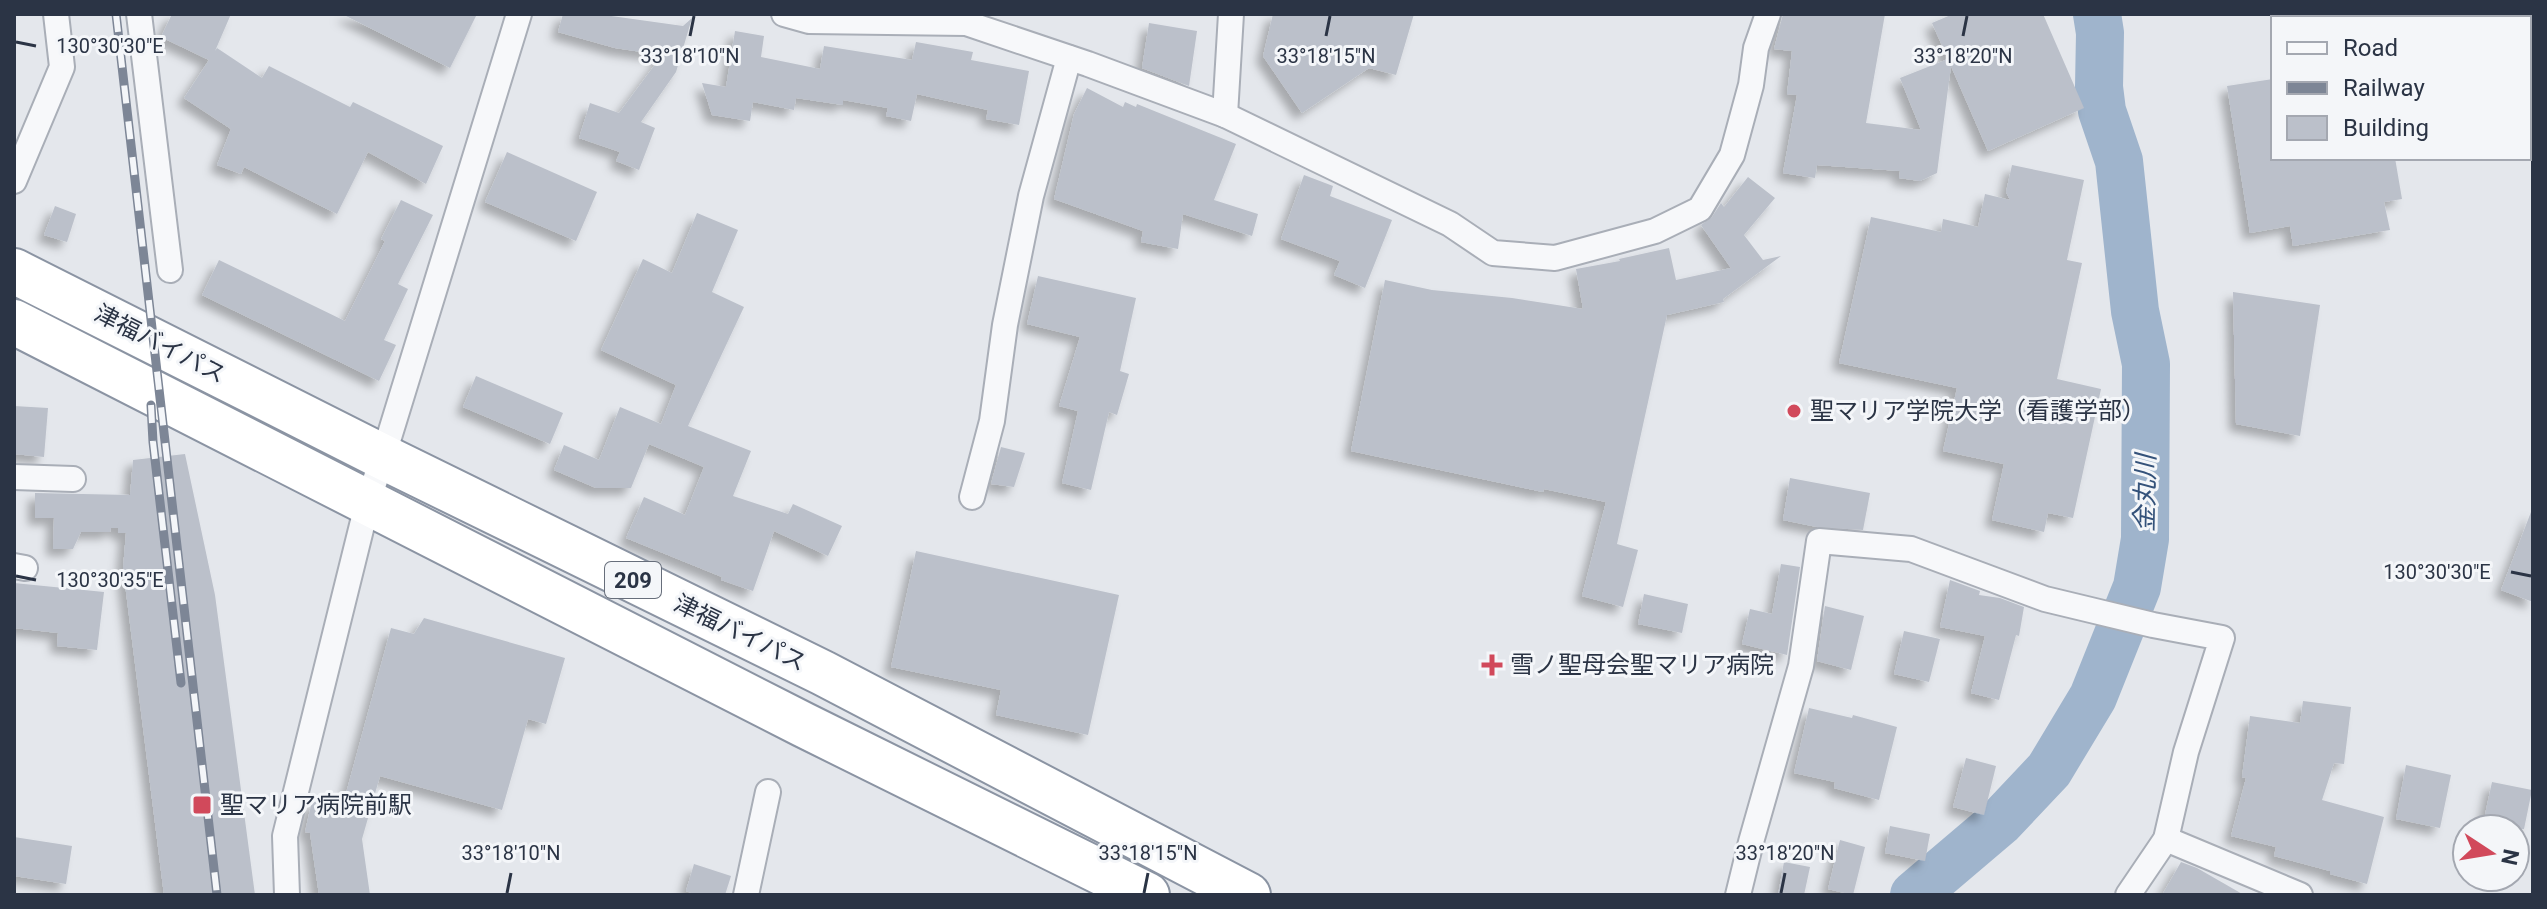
<svg xmlns="http://www.w3.org/2000/svg" width="2547" height="909" font-family="Roboto,'Noto Sans JP',sans-serif">
<style>
.lines{fill:none;stroke-linecap:round;stroke-linejoin:round}
.river{stroke:#9fb4cc;stroke-width:48}
.building{fill:#bbc0ca;filter:url(#shadow)}
.street-casing{stroke:#a9aeb7;stroke-width:28}
.highway-casing{stroke:#8b94a3;stroke-width:48}
.street{stroke:#f7f8fa;stroke-width:24}
.highway{stroke:#fff;stroke-width:44}
.rail-casing{stroke:#7d8696;stroke-width:9}
.rail{stroke:#f4f6f9;stroke-width:6;stroke-dasharray:18;stroke-linecap:butt}
.ticks{fill:none;stroke:#2b3445;stroke-width:3}
.poi-dot{fill:#d1495b;stroke:#f4f6f9;stroke-width:3}
.labels{text-anchor:middle;dominant-baseline:central;stroke-width:6;stroke-linejoin:round;paint-order:stroke}
.shield{fill:#f4f6f9;stroke:#676e7b;stroke-width:2}
.shield-label{font-size:22px;font-weight:bold;fill:#2b3445}
.street-label{font-size:24px;fill:#2b3445;stroke:#f4f6f9}
.poi-label{font-size:24px;fill:#2b3445;stroke:#f4f6f9;text-anchor:start}
.water-label{font-size:26px;font-style:italic;fill:#34527a;stroke:#f4f6f9}
.ticks-label{font-size:20px;text-anchor:middle;fill:#2b3445;stroke:#f4f6f9;stroke-width:6;stroke-linejoin:round;paint-order:stroke}
</style>
<defs>
<filter id="shadow"><feDropShadow dx="-7" dy="7" stdDeviation="4" flood-color="#0004"/></filter>
</defs>
<rect width="100%" height="100%" fill="#e4e7ec"/>
<g class="lines">
<path class="river" d="M1914,895l86,-73 49,-52 44,-73 44,-110 8,-48 1,-175 -11,-53 -16,-150 -17,-50 -3,-24 1,-54 -3,-19"/>
</g>
<g class="building">
<path d="M172,14h59l-16,37 2,-3 45,30 7,-12 81,41 3,-5 90,44 -17,38 -58,-32 -31,62 -93,-47 -3,7 -24,-9 14,-36 -47,-31 25,-38 -48,-23z"/>
<path d="M342,14h135l-27,54z"/>
<path d="M563,14h34l86,12 9,-8 -16,54 -35,50 14,6 -16,42 -23,-9 4,-9 -41,-14 11,-35 29,10 43,-58 -47,-7 -57,-16z"/>
<path d="M1273,14h141l-18,61 -27,-7 -67,45 -39,-57z"/>
<path d="M1783,14h102l-19,109 55,7 -21,-52 48,-19 -16,-36 21,-9h90l41,94 -96,43 -37,-85 -14,107 -17,8 -21,-3 1,-7 -83,-6 -2,13 -32,-5 14,-78 -10,-1 5,-43 -18,-2z"/>
<path d="M1149,23l48,8 -8,55 -47,-18z"/>
<path d="M735,31l29,5 -3,21 59,12 4,-23 88,14 4,-18 57,10 -2,8 58,11 -10,54 -33,-6 2,-9 -71,-16 -6,27 -25,-5 2,-8 -45,-8v5l-47,-7 -2,12 -41,-8 -3,19 -38,-6 -10,-32 24,4z"/>
<path d="M2273,79v79h122l7,41 -18,3 6,28 -97,16 -3,-20 -40,7 -23,-147z"/>
<path d="M1087,88l36,19 2,-5 11,5 1,-3 99,40 -22,56 44,14 -6,22 -69,-22 -5,35 -37,-7 2,-11 -89,-32 20,-85z"/>
<path d="M507,152l90,40 -21,49 -91,-39z"/>
<path d="M2012,165l72,15 -17,80 15,3 -25,116 44,10 -28,129 -25,-5 -4,19 -52,-12 12,-56 -61,-13 14,-63 -118,-25 32,-146 70,15 2,-13 35,8 7,-33 25,6 -4,-8z"/>
<path d="M1304,175l29,11 -3,10 62,24 -27,68 -31,-13 6,-14 -59,-22z"/>
<path d="M1748,177l27,21 -31,37 19,25 18,-4 -58,43 1,3 -57,13 -50,229 21,6 -15,57 -41,-11 24,-94 -62,-13 -1,3 -192,-41 34,-171 47,10 80,8 71,11 -7,-40 44,-8 -1,-2 50,-11 7,32 55,-12 -30,-43 11,-8 9,-14 3,4z"/>
<path d="M401,200l32,15 -35,69 10,5 -24,51 12,5 -17,36 -177,-86 17,-35 126,61 40,-80 -4,-2z"/>
<path d="M55,206l21,8 -9,28 -23,-7z"/>
<path d="M697,213l41,17 -26,62 32,15 -56,119 63,25 -18,45 55,18 5,-10 49,22 -14,30 -54,-25 -21,60 -32,-11 1,-3 -96,-39 18,-41 41,18 19,-48 -55,-23 -18,44h-35l-42,-18 10,-25 35,15 21,-53 41,17 15,-39 -75,-35 42,-91 29,14z"/>
<path d="M1038,276l98,22 -16,73 9,3 -12,41 -8,-3 -18,78 -29,-7 16,-72 -19,-5 21,-69 -53,-13z"/>
<path d="M2233,292l87,13 -20,131 -64,-12z"/>
<path d="M476,376l87,37 -13,31 -87,-37z"/>
<path d="M14,406l34,2 -4,49 -30,-3z"/>
<path d="M1001,447l24,6 -11,34 -23,-3z"/>
<path d="M185,454l30,141 40,300h-91l-41,-327 3,-35h-8v-5h-7l-1,4h-29l-8,17h-20l1,-31h-19v-25l95,2 3,-35z"/>
<path d="M1790,478l80,15 -7,37 -46,-3 -34,-7z"/>
<path d="M2531,512h2v90l-32,-12z"/>
<path d="M916,551l203,44 -31,140 -92,-20 5,-25 -110,-23z"/>
<path d="M1781,564l19,3 -13,88 -45,-11 8,-35 22,5z"/>
<path d="M1950,580l30,11 -1,4 21,3 24,9 -5,29 -3,-1 -17,65 -28,-7 14,-57 -45,-9z"/>
<path d="M14,583l90,9 -7,58 -40,-4 1,-13 -44,-5z"/>
<path d="M1644,594l44,10 -6,29 -44,-9z"/>
<path d="M1825,606l39,10 -13,54 -34,-9z"/>
<path d="M424,618l141,40 -19,66 -18,-5 -26,91 -122,-34 -18,63 8,56h-51l-9,-62 -5,-1 7,-31 30,7 49,-180 23,6z"/>
<path d="M1904,631l36,8 -11,43 -35,-8z"/>
<path d="M2303,701l48,6 -7,57 -10,-1 -12,37 62,17 -17,67 -37,-10v-3l-56,-15 2,-9 -45,-11 15,-58 -4,-1 8,-61 50,7z"/>
<path d="M1809,708l43,10 1,-3 44,12 -18,73 -45,-12 1,-6 -41,-9z"/>
<path d="M1966,758l30,8 -12,49 -31,-8z"/>
<path d="M2406,765l45,10 -11,53 -44,-9z"/>
<path d="M2492,782l40,8 -8,39h-42z"/>
<path d="M1890,826l40,8 -5,27 -40,-8z"/>
<path d="M14,837l58,9 -6,38 -52,-8z"/>
<path d="M1840,840l25,7 -12,48 -25,-6z"/>
<path d="M1784,862l26,5 -6,28h-26z"/>
<path d="M2181,862l16,6 47,27h-82z"/>
<path d="M694,864l37,12 -6,19h-28l-11,-4z"/>
</g>
<g class="lines">
<defs>
<g id="street">
<path d="M139,14l31,256"/>
<path d="M784,14l25,7 157,2 122,41 137,51 225,109 43,29 62,5 100,-27 45,-22 32,-54 19,-70 5,-37 12,-34"/>
<path d="M1225,115l6,-101"/>
<path d="M14,181l48,-114 -6,-53"/>
<path d="M14,477l59,2"/>
<path d="M972,497l20,-76 13,-96 26,-129 38,-138"/>
<path d="M14,566l11,2"/>
<path d="M2166,839l134,56"/>
<path d="M287,895l-2,-59 83,-335 15,-44 136,-443"/>
<path d="M746,895l22,-103"/>
<path d="M1738,895l13,-53 50,-176 18,-125 92,8 134,50 108,26 69,13 -36,114 -20,87 -38,56"/>
</g>
<g id="highway">
<path d="M14,271l369,186 440,216 425,222"/>
<path d="M14,322l790,403 343,170"/>
</g>
</defs>
<use href="#street" class="street-casing"/>
<use href="#highway" class="highway-casing"/>
<use href="#street" class="street"/>
<use href="#highway" class="highway"/>
<defs>
<g id="rail">
<path d="M116,14l101,881"/>
<path d="M151,405l2,37 28,241"/>
</g>
</defs>
<use href="#rail" class="rail-casing"/>
<use href="#rail" class="rail"/>
</g>
<path class="ticks" d="M690,36l4,-20M1326,36l4,-20M1963,36l4,-20M16,42l20,4M2511,572l20,4M16,576l20,4M507,893l4,-20M1144,893l4,-20M1781,893l4,-20"/>
<g class="poi-dot">
<circle cx="1794" cy="411" r="8"/>
<path d="M1488 653h8v8h8v8h-8v8h-8v-8h-8v-8h8z"/>
<rect x="192" y="795" width="20" height="20" rx="4"/>
</g>
<g class="labels">
<rect class="shield" x="605" y="562" width="56" height="36" rx="6"/>
<g class="shield-label">
<text x="633" y="580">209</text>
</g>
<g class="street-label">
<text transform="translate(160 344) rotate(27)">津福バイパス</text>
<text transform="translate(740 633) rotate(26)">津福バイパス</text>
</g>
<g class="poi-label">
<text x="1810" y="411">聖マリア学院大学（看護学部）</text>
<text x="1510" y="665">雪ノ聖母会聖マリア病院</text>
<text x="220" y="805">聖マリア病院前駅</text>
</g>
<g class="water-label">
<text transform="translate(2145 493) rotate(-89)">金丸川</text>
</g>
</g>
<g class="ticks-label">
<text x="110" y="53">130°30'30"E</text>
<text x="690" y="63">33°18'10"N</text>
<text x="1326" y="63">33°18'15"N</text>
<text x="1963" y="63">33°18'20"N</text>
<text x="2437" y="579">130°30'30"E</text>
<text x="110" y="587">130°30'35"E</text>
<text x="511" y="860">33°18'10"N</text>
<text x="1148" y="860">33°18'15"N</text>
<text x="1785" y="860">33°18'20"N</text>
</g>
<rect width="2547" height="909" fill="none" stroke="#2b3445" stroke-width="32"/>
<rect x="2271" y="16" width="260" height="144" fill="#f4f6f9" stroke="#a4a8b1" stroke-width="2"/>
<rect x="2287" y="42" width="40" height="12" fill="#f7f8fa" stroke="#a4a8b1" stroke-width="2"/>
<text x="2343" y="56" font-size="24" fill="#2b3445">Road</text>
<rect x="2287" y="82" width="40" height="12" fill="#7d8696" stroke="#a4a8b1" stroke-width="2"/>
<text x="2343" y="96" font-size="24" fill="#2b3445">Railway</text>
<rect x="2287" y="116" width="40" height="24" fill="#bbc0ca" stroke="#a4a8b1" stroke-width="2"/>
<text x="2343" y="136" font-size="24" fill="#2b3445">Building</text>
<g transform="translate(2491 853) rotate(102)"><circle r="38" fill="#f4f6f9" stroke="#a4a8b1" stroke-width="2"/>
<path d="M0-6L14 30L0 20L-14 30Z" fill="#d1495b"/>
<text y="-12" font-size="22" font-weight="bold" text-anchor="middle" fill="#2b3445">N</text>
</g>
</svg>
